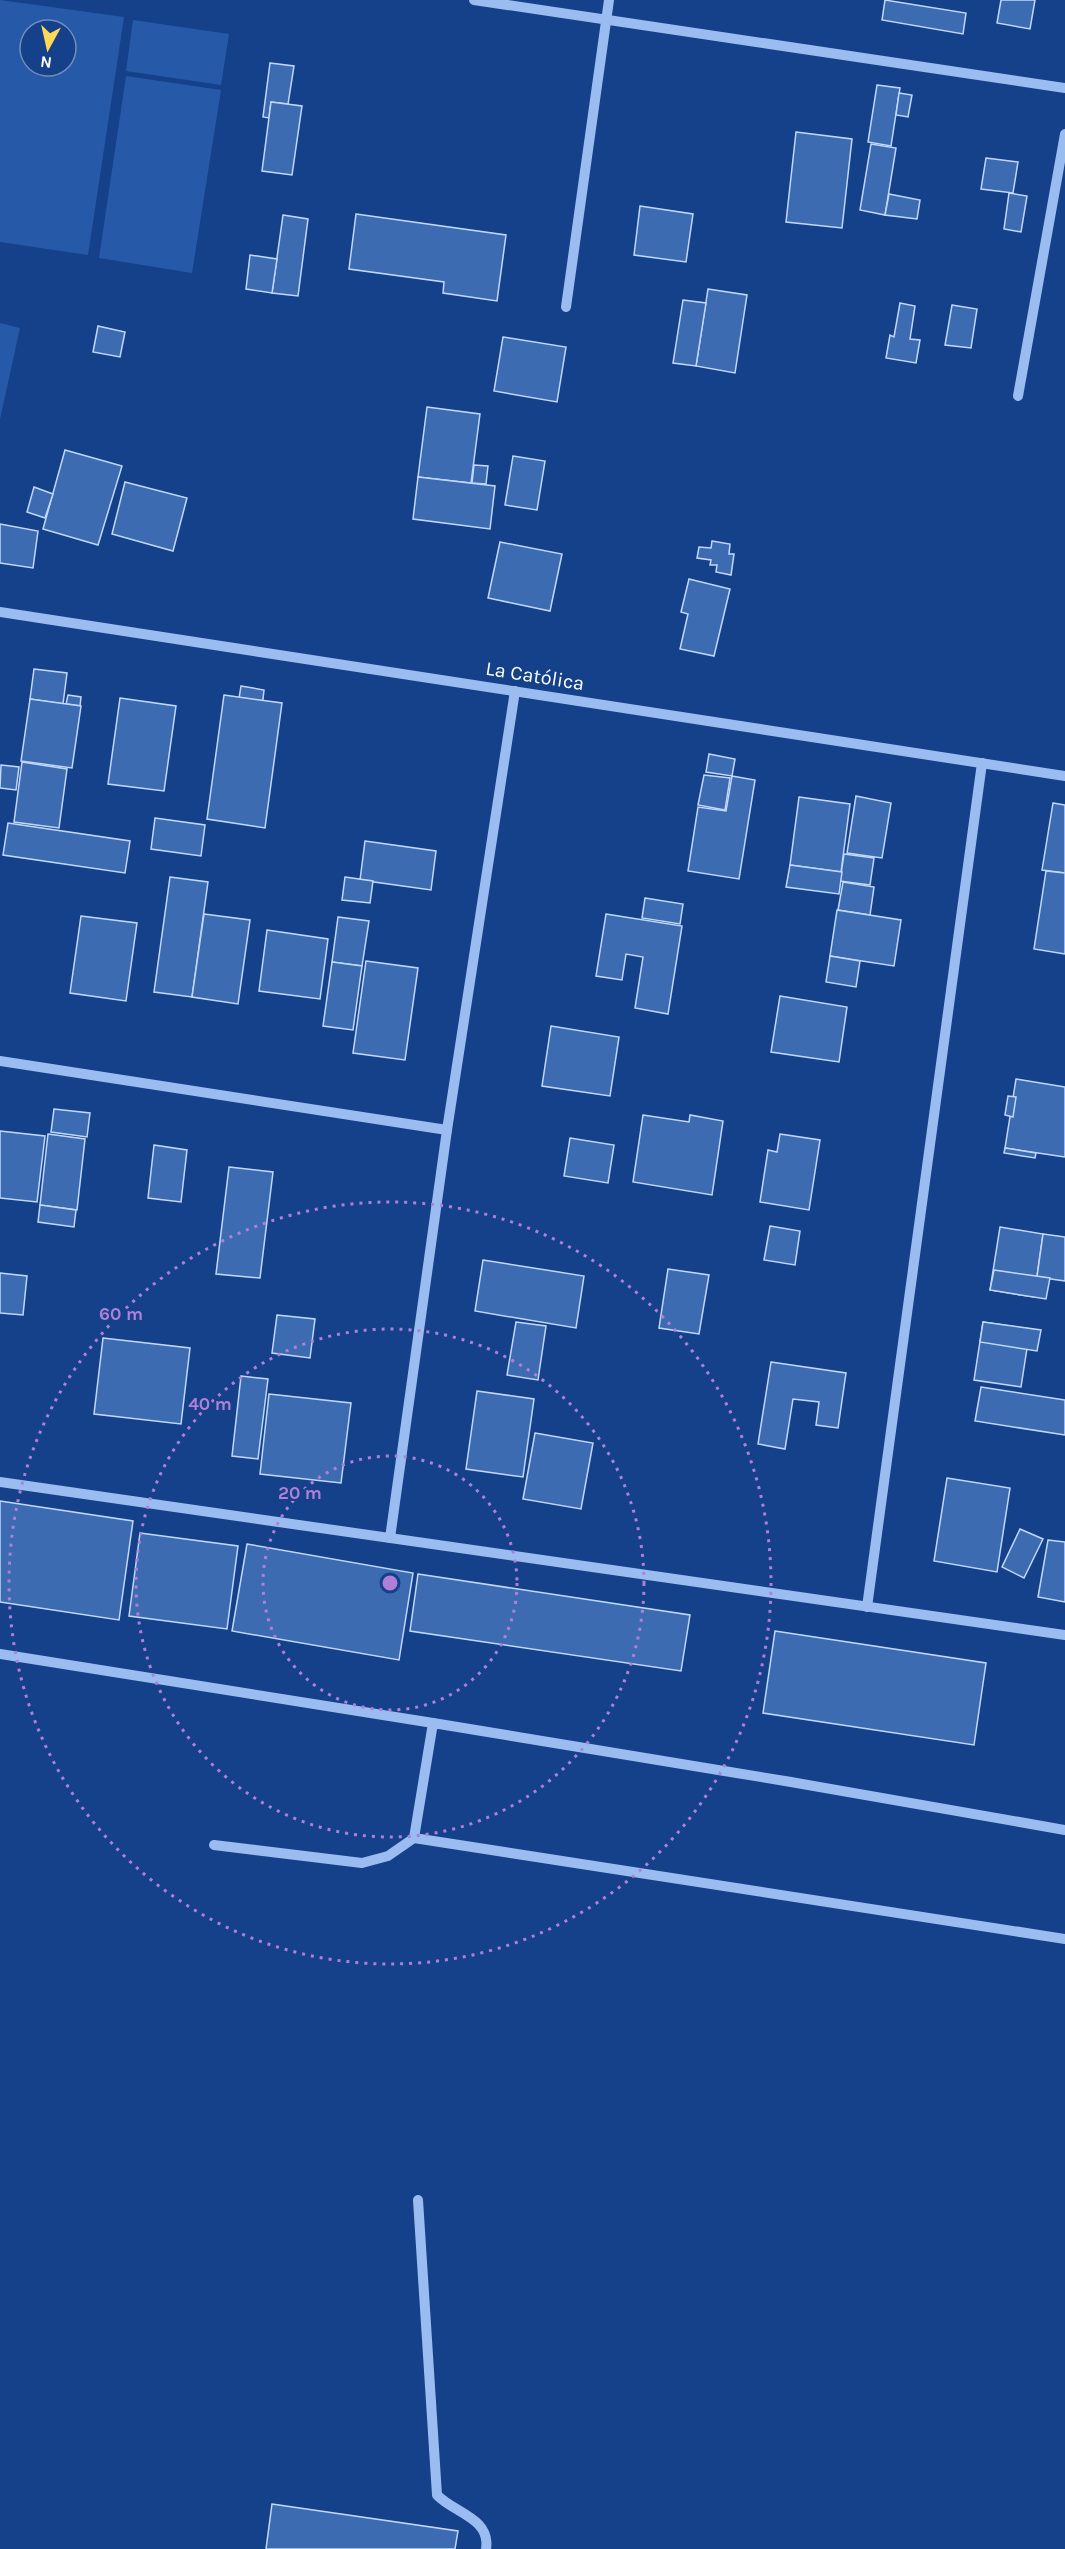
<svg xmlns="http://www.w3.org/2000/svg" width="1065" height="2549" font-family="Karla,sans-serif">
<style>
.green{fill:#265aa8;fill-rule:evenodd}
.building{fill:#3d6bb2;stroke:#c0d8fb;stroke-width:1.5}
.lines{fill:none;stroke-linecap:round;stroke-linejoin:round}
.minor{stroke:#9abcf0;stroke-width:10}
.ring{fill:none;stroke:#b080d9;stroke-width:3;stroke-dasharray:3 6}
.labels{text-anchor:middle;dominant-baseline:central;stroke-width:4.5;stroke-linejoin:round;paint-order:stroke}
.street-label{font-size:20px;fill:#fff;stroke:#144189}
.centre{fill:#b080d9;stroke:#144189;stroke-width:3}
.ring-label{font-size:18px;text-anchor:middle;font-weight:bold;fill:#b080d9;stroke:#144189;stroke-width:4.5;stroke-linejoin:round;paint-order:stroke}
</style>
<rect width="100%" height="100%" fill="#144189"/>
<g class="green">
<path d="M0,0l124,17 -36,238 -88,-13zM30,30h36v36h-36z"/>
<path d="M133,20l96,14 -8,51 -95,-14z"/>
<path d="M126,76l95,14 -29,183 -93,-15z"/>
<path d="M0,323l20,5 -20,91z"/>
</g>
<g class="building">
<path d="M885,0l81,13 -3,21 -81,-14z"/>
<path d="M1001,0h34l-5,29 -33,-6z"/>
<path d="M270,63l24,3 -6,38 -17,-2 -2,16 -6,-1z"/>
<path d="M877,85l23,3 -9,58 -23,-4z"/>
<path d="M899,93l13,2 -4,22 -12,-2z"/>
<path d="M271,102l31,4 -10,69 -30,-4z"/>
<path d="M796,132l56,7 -10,89 -56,-6z"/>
<path d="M871,144l25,4 -11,67 -25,-5z"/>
<path d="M986,158l32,4 -5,31 -32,-4z"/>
<path d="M1009,193l18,3 -6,36 -17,-3z"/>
<path d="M889,194l31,6 -3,19 -32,-4z"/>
<path d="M640,206l53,8 -7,48 -52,-7z"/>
<path d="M356,214l150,21 -9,66 -54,-8 1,-11 -95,-13z"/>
<path d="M283,215l25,4 -10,77 -26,-3z"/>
<path d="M250,255l27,4 -5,34 -26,-4z"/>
<path d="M708,289l39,6 -12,78 -39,-7z"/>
<path d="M683,300l23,3 -10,63 -23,-3z"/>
<path d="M900,303l15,3 -5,33 10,1 -4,23 -30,-5 4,-23 4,2z"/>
<path d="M952,305l25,4 -6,39 -26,-3z"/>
<path d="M98,326l27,6 -5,25 -27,-5z"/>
<path d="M503,337l63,10 -9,55 -63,-11z"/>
<path d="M427,407l53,7 -9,69 -53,-6z"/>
<path d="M65,450l57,16 -24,79 -55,-16z"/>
<path d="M513,456l32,5 -8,49 -32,-5z"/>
<path d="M474,465l14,1 -2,18 -14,-1z"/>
<path d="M418,477l77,9 -5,43 -77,-10z"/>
<path d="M125,482l62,16 -14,53 -61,-17z"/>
<path d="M34,487l19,7 -8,24 -18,-6z"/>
<path d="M0,524l38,7 -5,37 -33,-5z"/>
<path d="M712,541l18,3 -1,10h5l-3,21 -15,-3 1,-7h-7l1,-5 -14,-2 2,-11 12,1z"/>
<path d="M500,542l62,12 -12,57 -62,-13z"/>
<path d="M689,579l41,10 -16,67 -34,-7 8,-35 -7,-2z"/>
<path d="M34,669l33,4 -4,31 -33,-5z"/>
<path d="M241,686l23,4 -2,18 -24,-3z"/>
<path d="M68,695l13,2 -1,9 -14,-2z"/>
<path d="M224,695l58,8 -17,125 -58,-9z"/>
<path d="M120,698l56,8 -12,85 -56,-7z"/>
<path d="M30,699l51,7 -9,62 -51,-7z"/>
<path d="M709,754l26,5 -3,17 -26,-4z"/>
<path d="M22,762l45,7 -8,59 -45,-6z"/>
<path d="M1,765l18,2 -3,23 -16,-2z"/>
<path d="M704,775l26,3 -5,32 -27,-5z"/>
<path d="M732,776l23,4 -16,99 -51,-8 10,-64 28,4z"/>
<path d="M856,796l35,7 -9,55 -35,-5z"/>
<path d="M799,797l51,7 -9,68 -51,-7z"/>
<path d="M1053,803l12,2v68l-23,-3z"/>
<path d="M155,818l50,7 -4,31 -50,-7z"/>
<path d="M8,823l122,18 -5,32 -122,-18z"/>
<path d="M365,841l71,10 -5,39 -71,-10z"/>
<path d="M844,854l30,4 -4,27 -30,-4z"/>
<path d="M790,865l52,7 -3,22 -53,-7z"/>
<path d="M1046,871l19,2v81l-31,-5z"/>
<path d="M170,877l38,5 -16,115 -38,-5z"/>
<path d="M345,877l28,4 -3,22 -28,-3z"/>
<path d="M843,882l31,5 -4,28 -32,-5z"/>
<path d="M645,898l38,6 -3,20 -38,-6z"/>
<path d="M837,910l64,10 -7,46 -64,-10z"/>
<path d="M204,914l46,6 -12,84 -46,-7z"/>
<path d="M606,914l76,12 -14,88 -33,-6 8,-51 -17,-3 -4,26 -26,-4z"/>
<path d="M81,916l56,7 -11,78 -56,-8z"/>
<path d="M338,917l31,4 -7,45 -30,-4z"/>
<path d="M267,930l61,9 -8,60 -61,-8z"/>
<path d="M830,956l30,5 -4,26 -30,-5z"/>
<path d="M366,961l52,7 -13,92 -52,-7z"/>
<path d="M332,962l30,4 -9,64 -30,-4z"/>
<path d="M780,996l67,11 -8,55 -68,-10z"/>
<path d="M551,1026l68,11 -9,59 -68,-10z"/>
<path d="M1016,1079l49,8v70l-60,-9z"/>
<path d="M1008,1096l8,1 -3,20 -8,-2z"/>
<path d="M54,1109l36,4 -3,24 -36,-5z"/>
<path d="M643,1115l46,7 1,-7 33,6 -11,74 -79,-13z"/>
<path d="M0,1131l45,5 -8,66 -37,-4z"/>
<path d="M48,1134l37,5 -8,71 -37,-5z"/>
<path d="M780,1134l40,6 -11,70 -49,-8 8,-52 9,2z"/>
<path d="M570,1138l44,7 -6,38 -44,-7z"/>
<path d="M154,1145l33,5 -6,52 -33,-4z"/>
<path d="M1005,1148l31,5 -1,5 -31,-5z"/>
<path d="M229,1167l44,5 -13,106 -44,-4z"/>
<path d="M40,1205l36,5 -2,17 -36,-5z"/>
<path d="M770,1226l30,5 -5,34 -31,-5z"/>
<path d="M1000,1227l43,7 -9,63 -44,-7z"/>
<path d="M1043,1234l22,3v44l-28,-4z"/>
<path d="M483,1260l101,16 -8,52 -101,-17z"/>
<path d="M668,1269l41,6 -10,59 -40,-6z"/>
<path d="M994,1270l56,8 -4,21 -56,-9z"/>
<path d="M0,1273l27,3 -4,39 -23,-2z"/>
<path d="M277,1315l38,4 -5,39 -38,-5z"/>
<path d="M516,1322l30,4 -8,54 -31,-5z"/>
<path d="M983,1322l47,7 -9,58 -47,-7z"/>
<path d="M983,1322l58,8 -4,21 -57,-9z"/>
<path d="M103,1338l87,10 -9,76 -87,-10z"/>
<path d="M771,1362l75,11 -8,55 -22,-3 3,-23 -26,-3 -8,50 -27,-5z"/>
<path d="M241,1376l27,3 -10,80 -26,-3z"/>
<path d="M981,1387l84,13v35l-90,-14z"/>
<path d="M477,1391l57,8 -11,78 -57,-8z"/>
<path d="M269,1394l82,9 -10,80 -81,-9z"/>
<path d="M535,1433l58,10 -12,66 -58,-10z"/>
<path d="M947,1478l63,10 -13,84 -63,-11z"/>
<path d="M0,1501l133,20 -14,99 -119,-18z"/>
<path d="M1020,1529l23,10 -19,39 -22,-11z"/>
<path d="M140,1533l98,13 -11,83 -98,-13z"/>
<path d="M1048,1540l17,2v60l-27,-5z"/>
<path d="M247,1544l166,29 -14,87 -167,-29z"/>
<path d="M418,1574l272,41 -9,56 -271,-40z"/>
<path d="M775,1631l211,32 -12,82 -211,-32z"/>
<path d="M272,2504l186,27 -3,18h-189z"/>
</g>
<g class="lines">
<g class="minor">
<path d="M474,0l591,88"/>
<path d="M566,307l43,-307"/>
<path d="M1018,396l47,-262"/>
<path d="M0,612l1065,164"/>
<path d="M0,1061l447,69"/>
<path d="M0,1482l1065,153"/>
<path d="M390,1538l57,-408 68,-439"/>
<path d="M867,1607l115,-844"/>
<path d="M0,1654l433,69"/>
<path d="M1065,1830l-274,-48 -358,-59 -19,115 651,101"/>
<path d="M214,1845l148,18 26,-7 26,-18"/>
<path d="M418,2200l19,295c17,18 54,23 49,54"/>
</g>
</g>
<g class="ring">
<circle cx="390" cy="1583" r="127"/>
<circle cx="390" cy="1583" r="254"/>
<circle cx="390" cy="1583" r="381"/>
</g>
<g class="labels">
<g class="street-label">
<text transform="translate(535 676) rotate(9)">La Católica</text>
</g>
</g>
<circle cx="390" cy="1583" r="9" class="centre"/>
<g class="ring-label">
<text x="121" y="1320">60 m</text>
<text x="210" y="1410">40 m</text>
<text x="300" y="1499">20 m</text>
</g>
<g transform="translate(48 48) rotate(188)"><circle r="28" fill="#144189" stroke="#728db8" stroke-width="1.5"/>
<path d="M0-4.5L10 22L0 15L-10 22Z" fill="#ffd859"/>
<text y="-9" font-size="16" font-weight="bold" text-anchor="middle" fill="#ffffff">N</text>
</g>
</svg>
